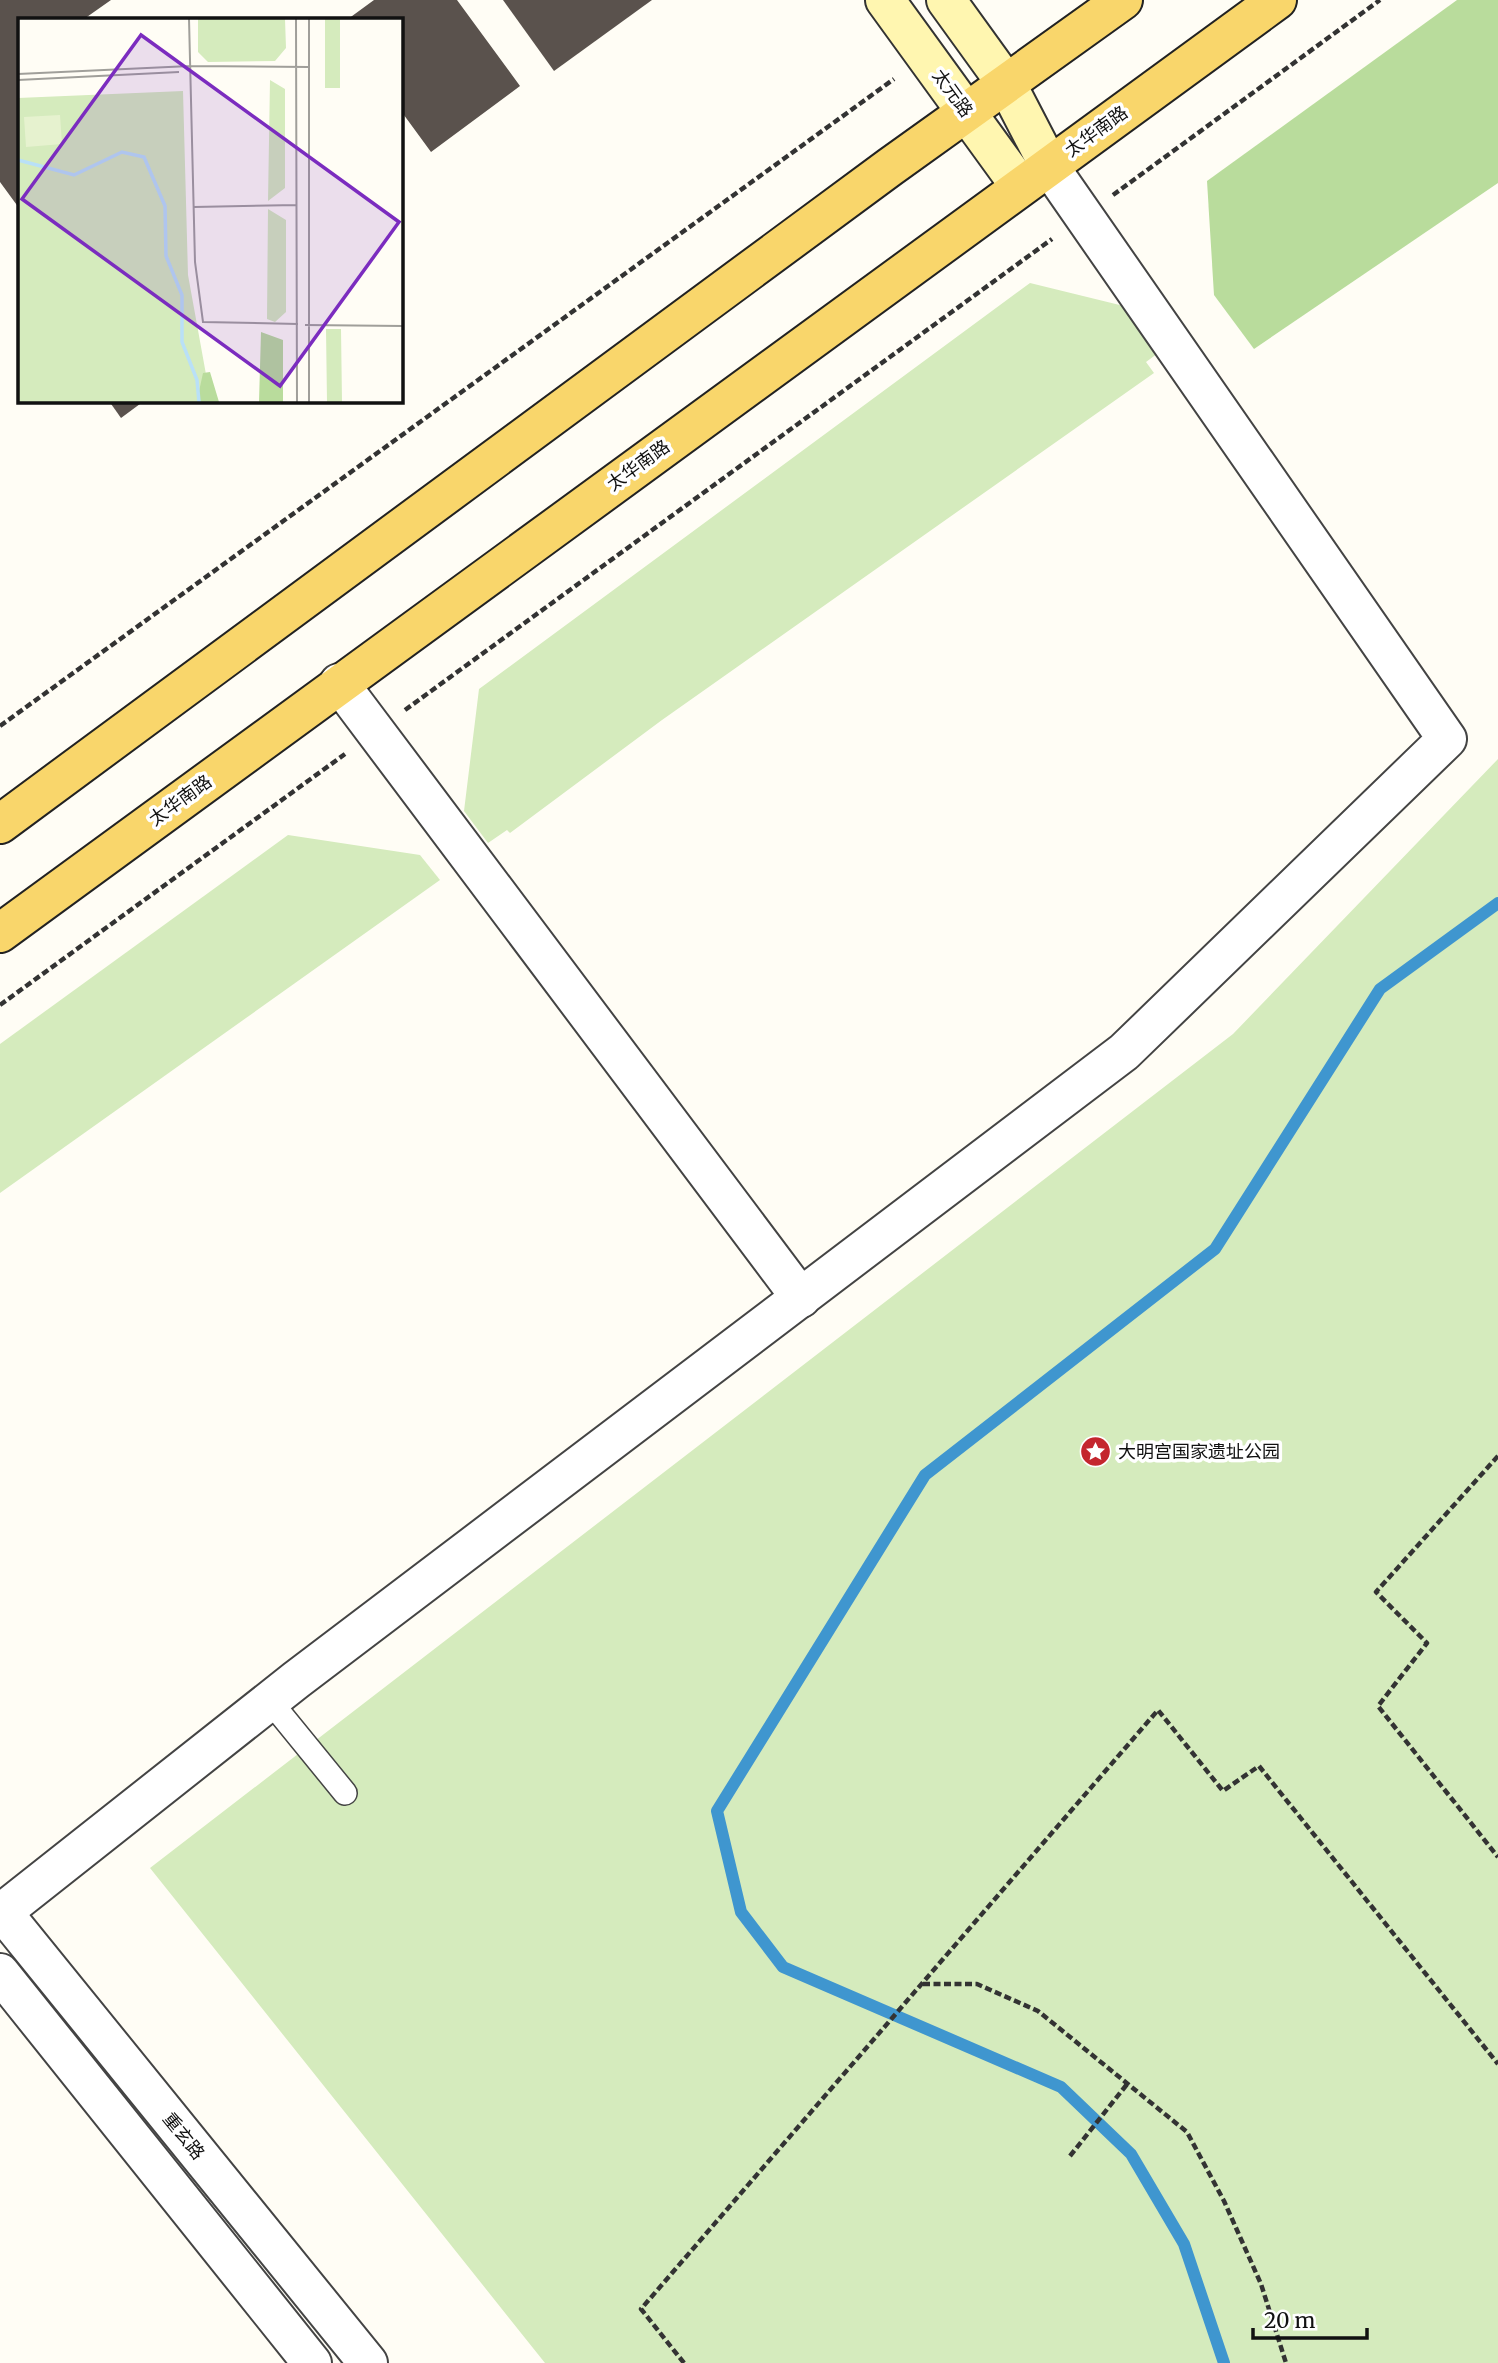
<svg xmlns="http://www.w3.org/2000/svg" width="1498" height="2363" font-family="Merriweather,'Noto Sans SC',serif">
<style>
.green{fill:#d5ebbd}
.forest{fill:#b9dc9c}
.lines{fill:none;stroke-linecap:round;stroke-linejoin:round}
.stream{stroke:#3f96cf;stroke-width:12}
.building{fill:#5a524d}
.service-casing{stroke:#444;stroke-width:26}
.minor-casing{stroke:#444;stroke-width:42}
.tertiary-casing{stroke:#444;stroke-width:42}
.secondary-casing{stroke:#333;stroke-width:42}
.primary-casing{stroke:#222;stroke-width:42}
.path{stroke:#333;stroke-width:4.5;stroke-dasharray:7 3.5;stroke-linecap:butt}
.service{stroke:#fff;stroke-width:23}
.minor{stroke:#fff;stroke-width:38}
.tertiary{stroke:#fff;stroke-width:38}
.secondary{stroke:#fff6b0;stroke-width:38}
.primary{stroke:#f9d66b;stroke-width:38}
.labels{text-anchor:middle;dominant-baseline:central;stroke-width:7;stroke-linejoin:round;paint-order:stroke}
.street-label{font-size:18px;fill:#111;stroke:#fff}
.poi-label{font-size:18px;fill:#111;stroke:#fff;text-anchor:start}
.inset-river{fill:none;stroke:#b9e0f7;stroke-width:3.5}
.inset-road{fill:none;stroke:#a09f9a;stroke-width:2}
.view{fill:#7b2cbf;fill-opacity:0.15;stroke:#7b2cbf;stroke-width:3.5}
.inset-edge{fill:none;stroke:#111;stroke-width:3.5}
</style>
<rect width="100%" height="100%" fill="#fffdf5"/>
<g class="green">
<path d="M1030,283l106,26 29,39 -19,14 8,11 -492,347 -152,113 -3,-3 -19,13 -24,-32 15,-122z"/>
<path d="M1498,759v1604h-953l-395,-495 1083,-834z"/>
<path d="M288,835l132,20 20,25 -440,313v-149z"/>
</g>
<path class="forest" d="M1457,0h41v183l-244,166 -40,-54 -7,-114z"/>
<g class="lines">
<path class="stream" d="M1224,2363l-40,-119 -53,-90 -70,-67 -278,-120 -42,-55 -24,-101 208,-336 290,-226 165,-260 118,-86"/>
</g>
<g class="building">
<path d="M0,0h111l-27,19h-65v189l-19,-26z"/>
<path d="M374,0h83l63,86 -89,66 -30,-41v-92h-53z"/>
<path d="M503,0h149l-98,71z"/>
<path d="M109,401h35l-23,17z"/>
</g>
<g class="lines">
<defs>
<path id="service" d="M270,1701l75,92"/>
<g id="minor">
<path d="M339,683l462,615"/>
<path d="M0,1914l296,-234 828,-628 323,-313 -398,-573"/>
</g>
<g id="tertiary">
<path d="M0,1909l368,454"/>
<path d="M0,1973l312,390"/>
</g>
<g id="secondary">
<path d="M885,0l135,186"/>
<path d="M946,0l60,83 43,83"/>
</g>
<g id="primary">
<path d="M0,824l890,-657 233,-167"/>
<path d="M0,933l1277,-933"/>
</g>
</defs>
<use href="#service" class="service-casing"/>
<use href="#minor" class="minor-casing"/>
<use href="#tertiary" class="tertiary-casing"/>
<use href="#secondary" class="secondary-casing"/>
<use href="#primary" class="primary-casing"/>
<g class="path">
<path d="M1113,195l267,-195"/>
<path d="M405,710l647,-471"/>
<path d="M0,726l894,-647"/>
<path d="M0,1005l345,-251"/>
<path d="M1498,1456l-122,136 51,51 -49,63 120,151"/>
<path d="M923,1984h54l61,27 149,121 37,69 37,83 25,79"/>
<path d="M1070,2156l58,-73"/>
<path d="M684,2363l-43,-54 517,-599 65,81 36,-25 239,298"/>
</g>
<use href="#service" class="service"/>
<use href="#minor" class="minor"/>
<use href="#tertiary" class="tertiary"/>
<use href="#secondary" class="secondary"/>
<use href="#primary" class="primary"/>
</g>
<defs>
<symbol id="sight-disc" viewBox="-11 -11 22 22"><circle r="9.5" fill="#c4262e" stroke="#fff"/><path d="M0-6L1.8-2.2L6-1.7L2.9 1.2L3.7 5.4L0 3.3L-3.7 5.4L-2.9 1.2L-6-1.7L-1.8-2.2Z" fill="#fff"/></symbol>
</defs>
<g fill-rule="evenodd">
<use href="#sight-disc" x="1078" y="1434" width="35" height="35"/>
</g>
<g class="labels">
<g class="street-label">
<text transform="translate(953 93) rotate(54)">太元路</text>
<text transform="translate(1096 131) rotate(-36)">太华南路</text>
<text transform="translate(638 465) rotate(-36)">太华南路</text>
<text transform="translate(180 800) rotate(-36)">太华南路</text>
<text transform="translate(184 2136) rotate(51)">重玄路</text>
</g>
<g class="poi-label">
<text x="1118" y="1451">大明宫国家遗址公园</text>
</g>
</g>
<g transform="translate(18 18)">
<rect width="385" height="385" fill="#fffdf5"/>
<path d="M180,1h87l1,29 -11,13 -67,1 -10,-10zM307,1h15v69h-15zM252,62l15,9v99l-17,13zM165,73l5,184 23,127h-193v-304zM250,191l18,11v92l-11,10 -8,-3zM308,311h15l1,73h-15z" fill="#d5ebbd"/>
<path d="M243,314l22,8v62h-24zM192,354l9,30h-18l-3,-6 5,-23z" fill="#b9dc9c"/>
<path d="M42,97l2,29 -36,3 -2,-30z" fill="#e6f2cf"/>
<path class="inset-river" d="M0,142l56,15 48,-23 22,5 21,49 1,50 16,39v47l15,38 2,22"/>
<path class="inset-road" d="M171,1l6,243 8,60 95,2M278,1l1,383M291,1v383M0,56l172,-8 118,1M0,62l161,-8M176,189l103,-2M287,307l98,1"/>
<path class="view" d="M123,17l258,187 -119,164 -258,-187z"/>
<rect width="385" height="385" class="inset-edge"/>
</g>
<path d="M1253 2328v10h114v-10" fill="none" stroke="#111111" stroke-width="3.5"/>
<text x="1264" y="2328" font-size="21" fill="#111111" stroke="#ffffff" stroke-width="5" paint-order="stroke">20 m</text>
</svg>
